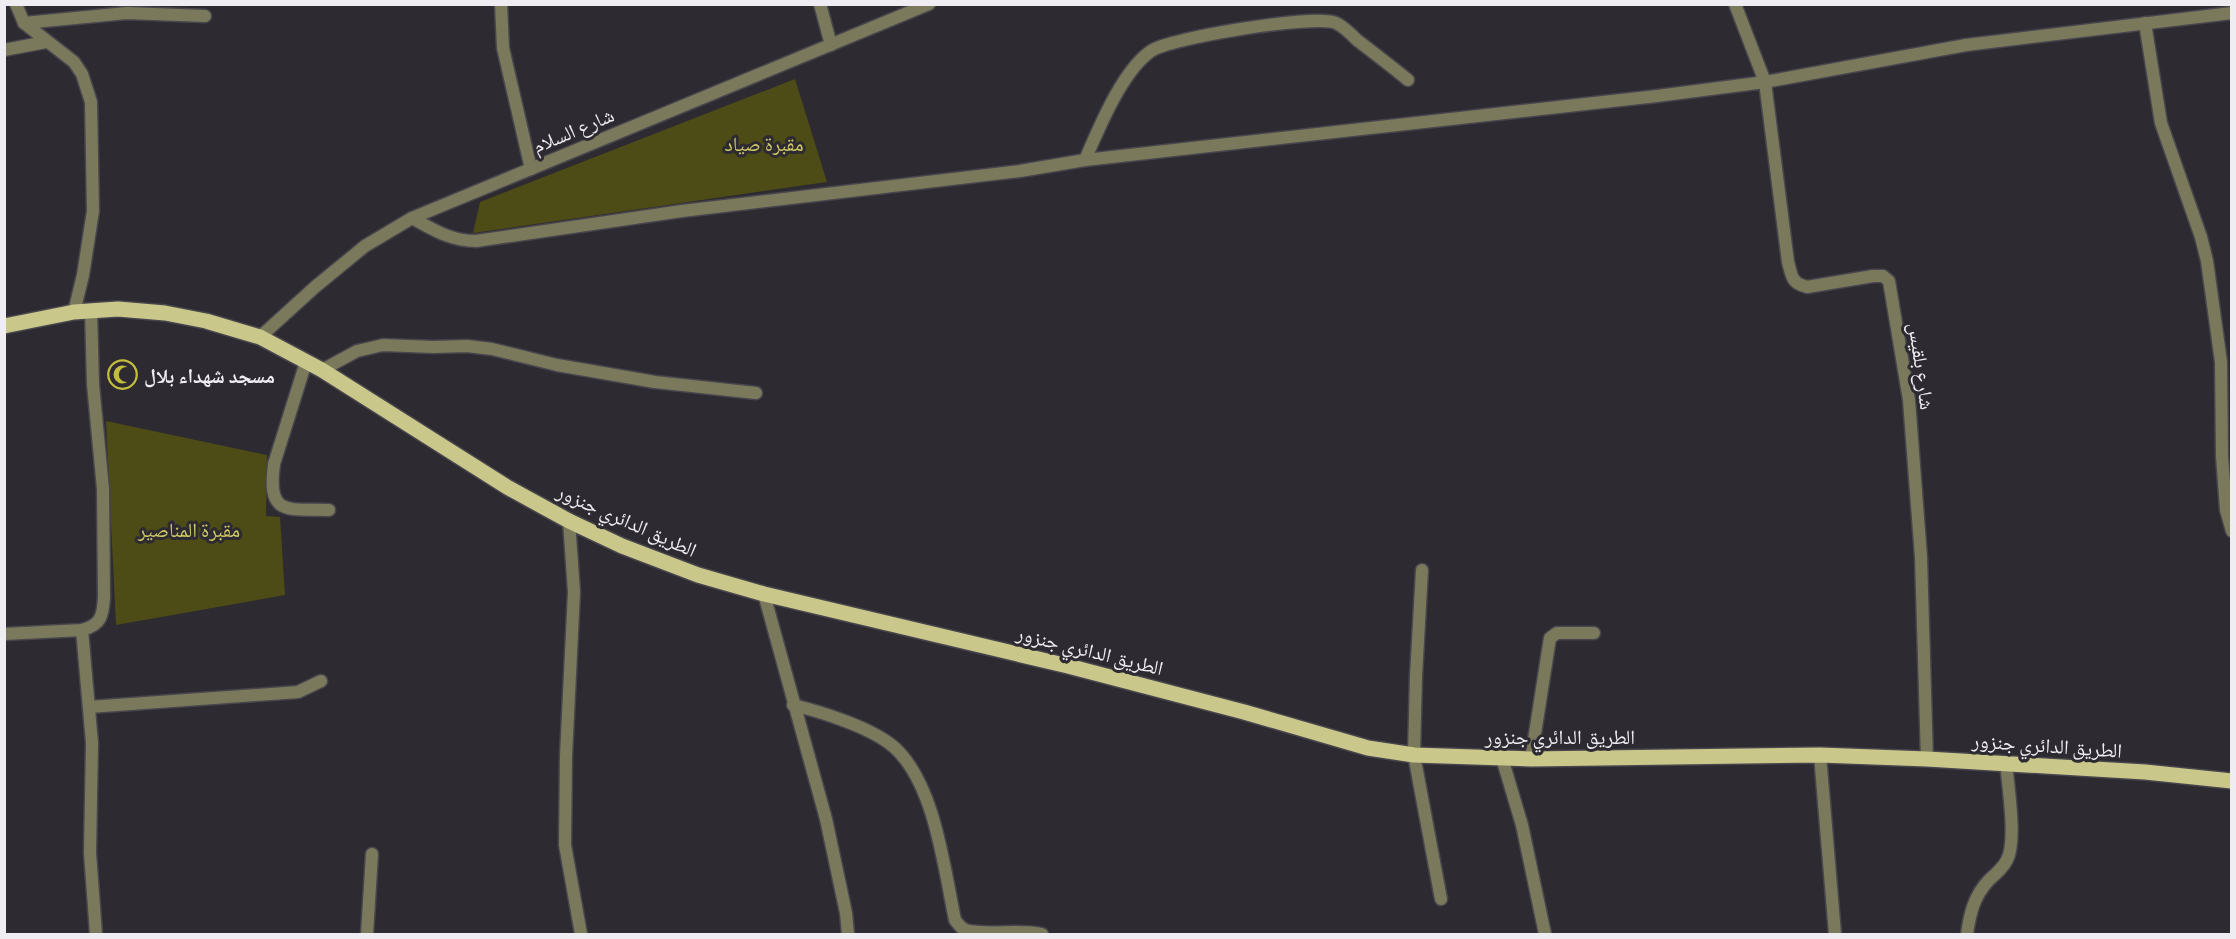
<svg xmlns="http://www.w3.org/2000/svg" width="2236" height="939" font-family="Manrope,'Noto Naskh Arabic',sans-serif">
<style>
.green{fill:#4d4b16}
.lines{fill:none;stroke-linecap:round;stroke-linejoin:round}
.minor-casing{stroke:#48454c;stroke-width:15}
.primary-casing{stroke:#48454c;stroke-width:18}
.minor{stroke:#7a795c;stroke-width:12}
.primary{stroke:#c9c789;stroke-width:15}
.labels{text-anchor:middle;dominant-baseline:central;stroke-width:6;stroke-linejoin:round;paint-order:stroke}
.street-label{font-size:20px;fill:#efecf2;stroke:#2d2a31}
.park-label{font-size:20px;fill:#cec963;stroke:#2d2a31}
.poi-label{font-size:20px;font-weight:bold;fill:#efecf2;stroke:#2d2a31;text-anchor:start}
</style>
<rect width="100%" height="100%" fill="#2d2a31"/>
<g class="green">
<path d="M795,79l32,103 -354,51 7,-31z"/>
<path d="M106,421l161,34 -1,61 14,1 5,78 -169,30z"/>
</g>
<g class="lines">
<defs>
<g id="minor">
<path d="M16,4l8,19 50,39 8,12 9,28 2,109 -10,64 -9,37"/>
<path d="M501,4l2,44 28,121"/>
<path d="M820,4l11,41"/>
<path d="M1735,4l30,78 23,180c4,14 3,21 19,25l66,-11h10l6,5 20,119 12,157 6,202"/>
<path d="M24,23l103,-10 78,3"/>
<path d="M2145,23l16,100 40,114 6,24 14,101 1,94 4,54 6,21"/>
<path d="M4,50l42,-8"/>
<path d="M1085,160c14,-32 37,-89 66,-109 18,-13 164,-37 185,-28 7,3 15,11 21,17 17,13 34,26 51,40"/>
<path d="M412,218c22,12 39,23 64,23l206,-30 338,-40 65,-11 572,-64 108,-14 201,-37 266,-32"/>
<path d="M260,337l55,-50 50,-41 47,-28 517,-214"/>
<path d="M306,362l-32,102c-7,52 12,45 55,46"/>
<path d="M322,370l35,-19 26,-6 50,2 34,-1 25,3 65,16 98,17 101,11"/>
<path d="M569,521l5,71 -8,164 -1,89 16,89"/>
<path d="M1422,570l-6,106 -2,79 27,144"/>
<path d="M764,594l62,225 20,94 2,21"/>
<path d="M82,630l10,113 -2,110 6,81"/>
<path d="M4,634l78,-4c19,-5 21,-14 22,-33l-1,-108 -10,-105 -2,-74"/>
<path d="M793,705c29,7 80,23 102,43 40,37 49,120 60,172 4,5 7,10 14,11 24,4 49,-2 73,3"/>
<path d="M89,707l209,-15 23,-11"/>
<path d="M1820,755l15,179"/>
<path d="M1502,758l20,67 23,109"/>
<path d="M1531,759l19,-121 7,-5h37"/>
<path d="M367,934l5,-80"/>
<path d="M1967,934c3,-21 7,-38 22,-54 7,-6 14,-12 18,-20 10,-19 1,-74 -1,-97"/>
</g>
<path id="primary" d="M4,326l70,-14 44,-3 47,4 41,8 54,16 62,33 185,117 62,34 53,25 76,29 66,19 304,72 176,46 124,36 46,7 117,4 289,-4 107,4 218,13 87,9"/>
</defs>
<use href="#minor" class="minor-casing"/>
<use href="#primary" class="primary-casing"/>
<use href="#minor" class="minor"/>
<use href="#primary" class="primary"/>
</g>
<defs>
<symbol id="mosque-ring" viewBox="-11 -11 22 22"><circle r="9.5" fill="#2d2a31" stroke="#c3bd3e" stroke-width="1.5"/><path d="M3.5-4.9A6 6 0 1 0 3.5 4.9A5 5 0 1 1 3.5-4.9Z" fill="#c3bd3e"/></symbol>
</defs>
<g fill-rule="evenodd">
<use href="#mosque-ring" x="106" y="358" width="33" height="33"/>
</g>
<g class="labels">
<g class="street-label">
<text transform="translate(573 130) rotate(-23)">شارع السلام</text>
<text transform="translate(1922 366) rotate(82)">شارع بلقيس</text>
<text transform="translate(627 520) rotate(24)">الطريق الدائري جنزور</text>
<text transform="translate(1090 650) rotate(14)">الطريق الدائري جنزور</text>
<text x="1560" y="736">الطريق الدائري جنزور</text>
<text transform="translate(2047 745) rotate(4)">الطريق الدائري جنزور</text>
</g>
<g class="park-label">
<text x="764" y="143">مقبرة صياد</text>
<text x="189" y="529">مقبرة المناصير</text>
</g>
<g class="poi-label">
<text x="144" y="375">مسجد شهداء بلال</text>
</g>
</g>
<rect width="2236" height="939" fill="none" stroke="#efecf2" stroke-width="12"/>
</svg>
